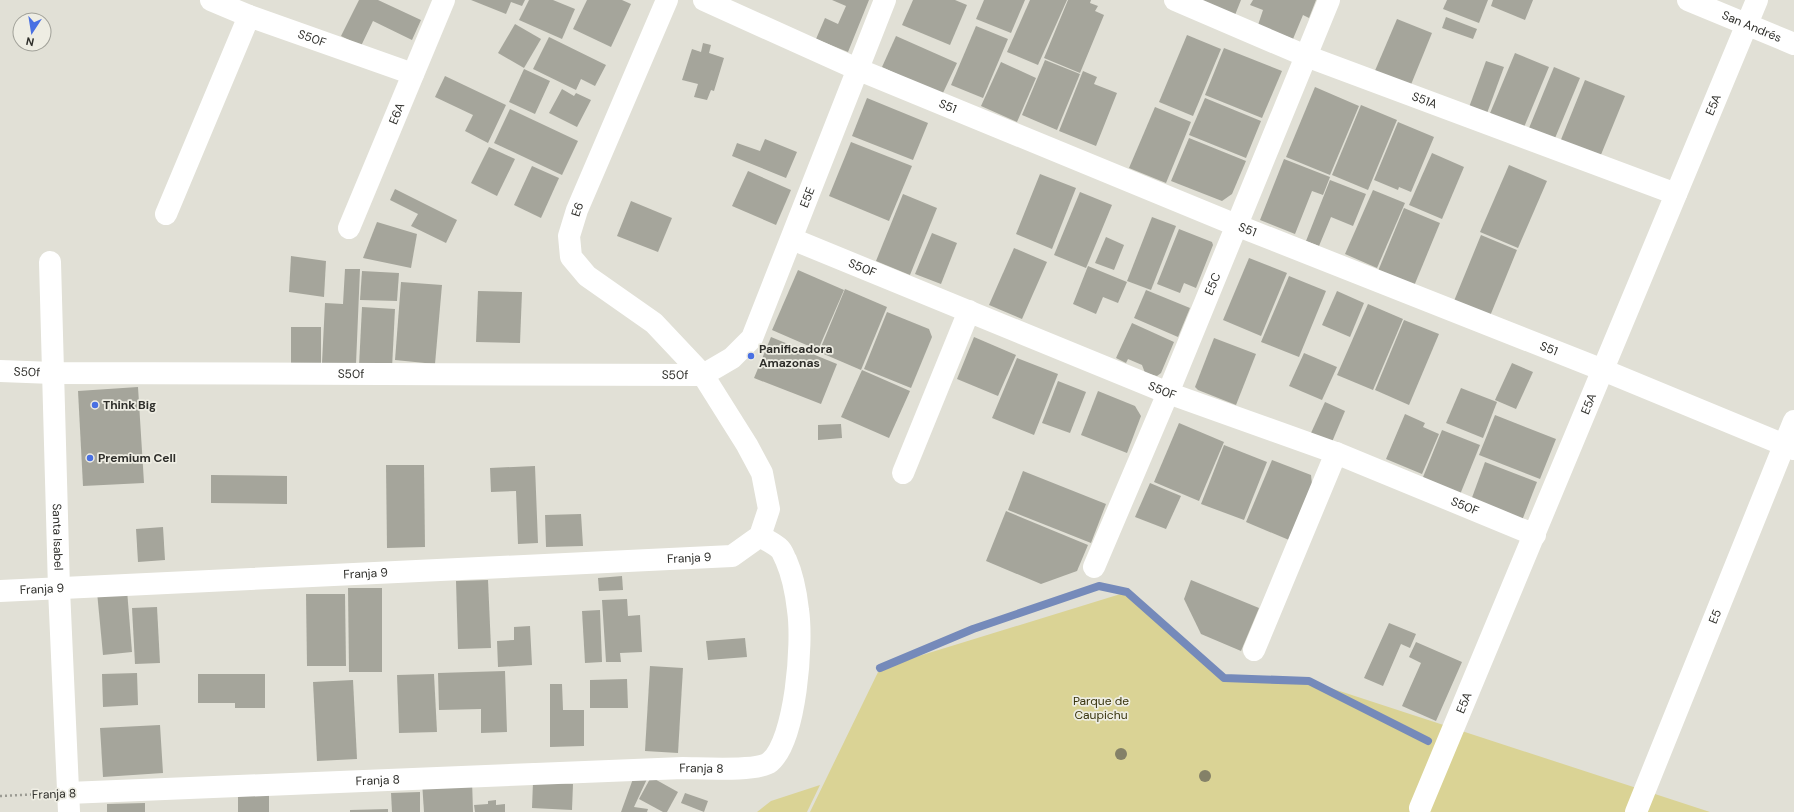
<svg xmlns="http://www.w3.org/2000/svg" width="1794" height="812" font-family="'DM Sans',sans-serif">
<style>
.green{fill:#dad395}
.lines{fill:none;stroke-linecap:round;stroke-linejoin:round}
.stream{stroke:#758aba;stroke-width:8}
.building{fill:#a5a59b}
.path{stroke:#9b9b93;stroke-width:2.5;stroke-dasharray:2 3;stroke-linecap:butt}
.street{stroke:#fff;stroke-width:22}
.tree{fill:#848168}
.poi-dot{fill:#4970e3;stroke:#eeede3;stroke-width:1.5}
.labels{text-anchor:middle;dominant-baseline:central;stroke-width:3.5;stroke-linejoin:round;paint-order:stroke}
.street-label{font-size:12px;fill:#2e2e2a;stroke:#eeede3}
.poi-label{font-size:12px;font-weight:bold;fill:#2e2e2a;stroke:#eeede3;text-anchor:start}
.park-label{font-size:12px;fill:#38340e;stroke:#eeede3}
</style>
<rect width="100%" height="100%" fill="#e1e0d6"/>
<g class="green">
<path d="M1127,592l97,86 85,3 401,131h-900l70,-144z"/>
<path d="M820,785l-13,27h-50l14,-11z"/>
</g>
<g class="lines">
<path class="stream" d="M880,668l93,-39 126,-43 28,6 97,86 85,3 119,60"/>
</g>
<g class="building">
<path d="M359,0h19l43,20 -9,20 -39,-19 -12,25 -20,-10z"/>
<path d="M471,0h54l-3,6 -11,-4 -5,12z"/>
<path d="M529,0h24l22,9 -13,30 -43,-19z"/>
<path d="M587,0h35l9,4 -20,43 -38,-18z"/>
<path d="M832,0h37l-21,52 -32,-13 9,-21 13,6 8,-18z"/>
<path d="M913,0h42l12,5 -17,40 -48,-20z"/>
<path d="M984,0h41l-14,33 -35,-14z"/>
<path d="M1030,0h37l-29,65 -31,-13z"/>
<path d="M1068,0h23l-1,3 8,3 -3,5 9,4 -24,58 -36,-15z"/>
<path d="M1199,0h42l-6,15z"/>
<path d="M1253,0h63l-7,18 -6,-3 -10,24 -35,-14 5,-15 -13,-5z"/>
<path d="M1447,0h41l-9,23 -36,-14z"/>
<path d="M1493,0h40l-8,20 -34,-14z"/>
<path d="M1446,17l31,12 -4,10 -31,-11z"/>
<path d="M1397,19l35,14 -22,54 -36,-14z"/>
<path d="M515,24l26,15 -17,29 -26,-15z"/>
<path d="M976,26l32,13 -25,59 -32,-13z"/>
<path d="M1187,35l34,14 -28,67 -34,-14z"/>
<path d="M896,36l61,27 -15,32 -60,-28z"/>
<path d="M549,37l57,28 -11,21 -14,-7 -5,11 -43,-21z"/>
<path d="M703,43l8,2 -2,8 15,5 -10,33 -3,-1 -4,10 -13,-3 4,-13 -16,-4 10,-31 9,3z"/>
<path d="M1224,48l58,23 -20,47 -57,-23z"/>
<path d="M1515,53l34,14 -27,65 -34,-14z"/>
<path d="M1045,60l35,14 -23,56 -35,-15z"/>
<path d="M1486,61l18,6 -18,49 -18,-6z"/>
<path d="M1001,62l35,16 -19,44 -36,-16z"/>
<path d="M1554,67l26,11 -27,65 -26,-10z"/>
<path d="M524,69l26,12 -15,33 -26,-12z"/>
<path d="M1083,71l14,6 -3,7 23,9 -21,53 -37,-15z"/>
<path d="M445,76l61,29 -18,38 -23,-12 8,-16 -38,-18z"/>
<path d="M1585,80l40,16 -27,66 -40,-15z"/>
<path d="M1315,87l44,19 -29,69 -44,-18z"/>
<path d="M562,89l12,7 2,-3 15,7 -14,27 -28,-14z"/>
<path d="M867,98l61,25 -15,37 -61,-24z"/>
<path d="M1205,98l56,23 -15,37 -57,-23z"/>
<path d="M1361,105l36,15 -29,70 -36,-15z"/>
<path d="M1155,107l36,15 -25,61 -37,-15z"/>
<path d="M510,109l68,32 -16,34 -68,-32z"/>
<path d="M1398,122l36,15 -23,55 -12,-5 -1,3 -24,-10z"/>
<path d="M1189,138l57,23 -14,33 -10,7 -51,-20z"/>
<path d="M765,139l32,13 -11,26 -54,-22 5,-13 23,8z"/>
<path d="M851,142l61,24 -23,55 -60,-25z"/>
<path d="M489,147l26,12 -18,37 -26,-13z"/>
<path d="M1432,153l32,14 -22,52 -33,-14z"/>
<path d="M1284,159l46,18 -7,18 -11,-4 -17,43 -35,-14z"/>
<path d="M1509,165l38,16 -29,67 -38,-16z"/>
<path d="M532,166l27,12 -18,40 -27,-13z"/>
<path d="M748,171l43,19 -15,35 -44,-19z"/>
<path d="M1040,174l36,14 -24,61 -36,-15z"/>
<path d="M1330,180l36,14 -13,32 -22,-9 -12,29 -13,-5z"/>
<path d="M395,189l62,31 -11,23 -35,-17 7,-12 -28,-14z"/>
<path d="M1373,190l32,13 -28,65 -32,-14z"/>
<path d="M1080,192l32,13 -26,63 -32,-13z"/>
<path d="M903,194l34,14 -27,67 -34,-14z"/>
<path d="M631,201l41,17 -14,34 -41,-16z"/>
<path d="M1404,208l36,15 -26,63 -36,-15z"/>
<path d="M1152,217l24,9 -25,64 -24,-9z"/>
<path d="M377,222l40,12 -6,34 -48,-10z"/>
<path d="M1179,229l33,13 1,3 -17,43 -12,-5 -4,10 -23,-9z"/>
<path d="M932,233l25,10 -16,41 -26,-10z"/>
<path d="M1481,235l36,15 -27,66 -36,-15z"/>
<path d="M1106,237l18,8 -10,25 -19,-7z"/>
<path d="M1014,248l33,14 -25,57 -33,-14z"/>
<path d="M291,256l35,5 -2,36 -35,-5z"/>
<path d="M1249,258l38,15 -26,63 -38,-16z"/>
<path d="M1088,266l39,16 -9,21 -15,-6 -7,17 -23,-10z"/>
<path d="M345,269h15l-4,95 -34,-1 3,-60 18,1z"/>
<path d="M798,270l46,20 -26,60 -46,-20z"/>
<path d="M362,271l37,2 -2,28 -37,-1z"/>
<path d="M1289,276l37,15 -27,66 -38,-15z"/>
<path d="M401,282l41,3 -7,79 -40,-4z"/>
<path d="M845,289l42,18 -26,63 -42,-18z"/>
<path d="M1146,290l44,18 -12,29 -44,-19z"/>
<path d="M478,291l44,1 -2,51 -44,-1z"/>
<path d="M1337,291l27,12 -14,34 -28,-12z"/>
<path d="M1368,304l35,15 -30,71 -36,-15z"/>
<path d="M362,307l33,2 -3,59 -33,-2z"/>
<path d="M887,312l42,17 3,8 -21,51 -47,-19z"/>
<path d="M1404,320l35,14 -30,71 -34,-15z"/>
<path d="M1132,323l42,19 -13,31 -4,3 -12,-3 -3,-8 -14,-6 -2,4 -10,-5z"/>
<path d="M291,327h30v37l-30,1z"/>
<path d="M771,337l66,27 -16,40 -67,-26z"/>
<path d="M974,337l42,18 -18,41 -41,-17z"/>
<path d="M1214,338l42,16 -20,51 -38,-15 -3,-3z"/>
<path d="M1304,353l33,14 -15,33 -33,-14z"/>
<path d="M1017,358l41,16 -24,61 -42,-17z"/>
<path d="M1512,363l21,9 -17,37 -21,-9z"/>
<path d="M862,370l48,21 -21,47 -48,-21z"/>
<path d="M1058,381l28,11 -16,41 -28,-10z"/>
<path d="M138,387l6,96 -61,3 -5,-95z"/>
<path d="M1461,388l36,14 -14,36 -37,-15z"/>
<path d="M1098,391l37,15 6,10 -14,37 -46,-18z"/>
<path d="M1325,402l20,9 -13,31 -21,-9z"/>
<path d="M1405,414l20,9 -2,4 16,7 -17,40 -36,-15z"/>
<path d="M1495,415l61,24 -16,40 -61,-24z"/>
<path d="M1179,423l45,19 -25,59 -45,-19z"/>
<path d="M841,424l1,14 -24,2v-15z"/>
<path d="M1442,430l38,15 -23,57 -38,-15z"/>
<path d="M1224,445l43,17 -23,58 -43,-16z"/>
<path d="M1272,460l39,15 1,9 -23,56 -43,-18z"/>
<path d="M1485,462l52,20 -16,41 -51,-20z"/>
<path d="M386,465h38l1,82 -38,1z"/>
<path d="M535,466l3,77 -20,1 -2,-53 -25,1 -1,-24z"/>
<path d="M1023,471l83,33 -15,39 -83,-33z"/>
<path d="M211,475l76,1v28l-76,-1z"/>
<path d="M1150,483l31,13 -15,33 -31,-12z"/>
<path d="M1006,511l82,34 -11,26 -36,13 -55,-23z"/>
<path d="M581,514l2,32 -37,1 -1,-32z"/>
<path d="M163,527l2,33 -27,2 -2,-33z"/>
<path d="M622,576l1,14 -24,1 -1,-13z"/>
<path d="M488,580l3,68 -33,1 -2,-68z"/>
<path d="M1191,580l68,28 -18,43 -40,-17 -17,-35z"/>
<path d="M348,588h34v84h-33z"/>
<path d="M127,590l5,62 -29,3 -6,-63z"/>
<path d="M306,594h39l1,72h-39z"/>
<path d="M627,599l1,17 12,-1 2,37 -22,1 1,9h-15l-4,-62z"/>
<path d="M157,607l3,56 -25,1 -3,-56z"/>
<path d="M600,610l2,52 -17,1 -3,-52z"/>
<path d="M1389,623l27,11 -6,14 -9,-4 -18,42 -19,-8z"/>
<path d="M530,626l2,39 -34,2 -1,-26 17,-1v-13z"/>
<path d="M745,638l2,19 -39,3 -2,-19z"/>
<path d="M1416,642l46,20 -26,59 -34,-15 19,-43 -12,-6z"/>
<path d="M650,666l33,2 -5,85 -33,-2z"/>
<path d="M505,671l2,61 -26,1v-24l-42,1 -1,-37z"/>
<path d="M137,673l1,32 -35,2 -1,-33z"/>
<path d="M198,674h67v34h-30v-5h-37z"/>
<path d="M434,674l3,58 -38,1 -2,-58z"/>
<path d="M627,679l1,29h-38v-28z"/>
<path d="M353,680l4,79 -40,2 -4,-79z"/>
<path d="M550,684h12l1,26h21v36l-34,1z"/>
<path d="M160,725l3,48 -60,4 -3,-49z"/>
<path d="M634,776l13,3 -13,28 14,2 -1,3h-26z"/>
<path d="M651,777l27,15 -11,20h-4l-24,-13z"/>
<path d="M472,780l1,32h-49l-2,-30z"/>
<path d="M533,782l40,2 -1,26 -40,-2z"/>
<rect x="238" y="791" width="31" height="21"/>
<path d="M420,792v20h-28l-1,-19z"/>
<path d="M685,793l23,8 -4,11 -23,-9z"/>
<path d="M496,800v5l9,-1v8h-30l-1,-7 14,-1v-3z"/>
<path d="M145,803v9h-38v-8z"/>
<path d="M388,809v3h-38v-2z"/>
</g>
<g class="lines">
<path class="path" d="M0,796l43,-2"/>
<g class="street">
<path id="s1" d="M211,0l38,16 164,58"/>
<path id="s2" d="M704,0l153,69 379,156 367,145 191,79"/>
<path id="s3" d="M1175,0l131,56 370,138"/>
<path id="s4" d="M1688,0l106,44"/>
<path d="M166,214l83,-198"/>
<path id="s5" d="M349,228l95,-228"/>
<path id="s6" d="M792,239l376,154 168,60 199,82"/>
<path id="s7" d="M50,262l9,327 10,223"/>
<path id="s8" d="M0,371l53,2 650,2 29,-17 20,-20 133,-338"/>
<path d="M903,473l66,-162"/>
<path id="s9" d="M1094,567l74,-174 161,-393"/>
<path id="s10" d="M0,591l732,-35 28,-20 9,-27 -7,-36 -15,-28 -44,-70 -49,-52 -67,-47 -16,-19 -2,-21 8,-26 90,-210"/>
<path d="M1254,650l82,-197"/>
<path id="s11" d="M68,793l615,-25c18,0 75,4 87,-6 26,-22 33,-119 28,-152 -2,-18 -5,-34 -12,-50 -2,-3 -3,-8 -6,-11 -5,-5 -14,-9 -20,-13"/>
<path id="s12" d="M1420,808l337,-808"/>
<path id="s13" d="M1636,812l158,-391"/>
</g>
</g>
<g class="tree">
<circle cx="1121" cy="754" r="6"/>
<circle cx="1205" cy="776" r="6"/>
</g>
<g class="poi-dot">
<circle cx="751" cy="356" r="4"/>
<circle cx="95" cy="405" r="4"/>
<circle cx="90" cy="458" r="4"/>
</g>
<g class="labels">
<g class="street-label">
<text stroke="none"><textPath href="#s4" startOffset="69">San Andrés</textPath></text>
<text stroke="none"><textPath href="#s1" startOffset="108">S50F</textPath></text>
<text stroke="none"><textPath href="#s3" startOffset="269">S51A</textPath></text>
<text stroke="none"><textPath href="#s12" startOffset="762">E5A</textPath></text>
<text stroke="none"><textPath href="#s2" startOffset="266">S51</textPath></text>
<text stroke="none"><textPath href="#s5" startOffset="124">E6A</textPath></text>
<text stroke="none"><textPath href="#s8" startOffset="916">E5E</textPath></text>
<text stroke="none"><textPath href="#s10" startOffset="1174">E6</textPath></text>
<text stroke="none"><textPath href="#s2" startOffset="590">S51</textPath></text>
<text stroke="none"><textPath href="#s6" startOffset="76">S50F</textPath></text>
<text stroke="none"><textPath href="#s9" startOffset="307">E5C</textPath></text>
<text stroke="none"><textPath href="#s2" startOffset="914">S51</textPath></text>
<text stroke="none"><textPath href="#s8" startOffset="27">S50f</textPath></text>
<text stroke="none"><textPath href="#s8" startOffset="351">S50f</textPath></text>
<text stroke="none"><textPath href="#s8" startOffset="675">S50f</textPath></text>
<text stroke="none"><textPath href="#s6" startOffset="400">S50F</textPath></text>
<text stroke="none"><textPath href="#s12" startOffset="438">E5A</textPath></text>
<text stroke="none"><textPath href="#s6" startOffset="724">S50F</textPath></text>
<text stroke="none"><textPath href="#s7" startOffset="275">Santa Isabel</textPath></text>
<text stroke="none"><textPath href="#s10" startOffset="690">Franja 9</textPath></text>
<text stroke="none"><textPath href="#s10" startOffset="366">Franja 9</textPath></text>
<text stroke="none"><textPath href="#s10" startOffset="42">Franja 9</textPath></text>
<text stroke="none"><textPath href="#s13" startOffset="211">E5</textPath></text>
<text stroke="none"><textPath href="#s12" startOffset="114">E5A</textPath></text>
<text stroke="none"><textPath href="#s11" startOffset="634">Franja 8</textPath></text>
<text stroke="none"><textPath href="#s11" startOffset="310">Franja 8</textPath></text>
<text transform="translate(54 794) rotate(-2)">Franja 8</text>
</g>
<g class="poi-label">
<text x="759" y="349">Panificadora<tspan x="759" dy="14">Amazonas</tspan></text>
<text x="103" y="405">Think Big</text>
<text x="98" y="458">Premium Cell</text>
</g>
<g class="park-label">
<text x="1101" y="701">Parque de<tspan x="1101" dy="14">Caupichu</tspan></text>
</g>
</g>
<g transform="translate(32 32) rotate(192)"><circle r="19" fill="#eeede3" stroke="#a1a199"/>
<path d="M0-3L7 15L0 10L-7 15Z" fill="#4970e3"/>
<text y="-6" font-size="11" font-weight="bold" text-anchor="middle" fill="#2e2e2a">N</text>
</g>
</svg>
